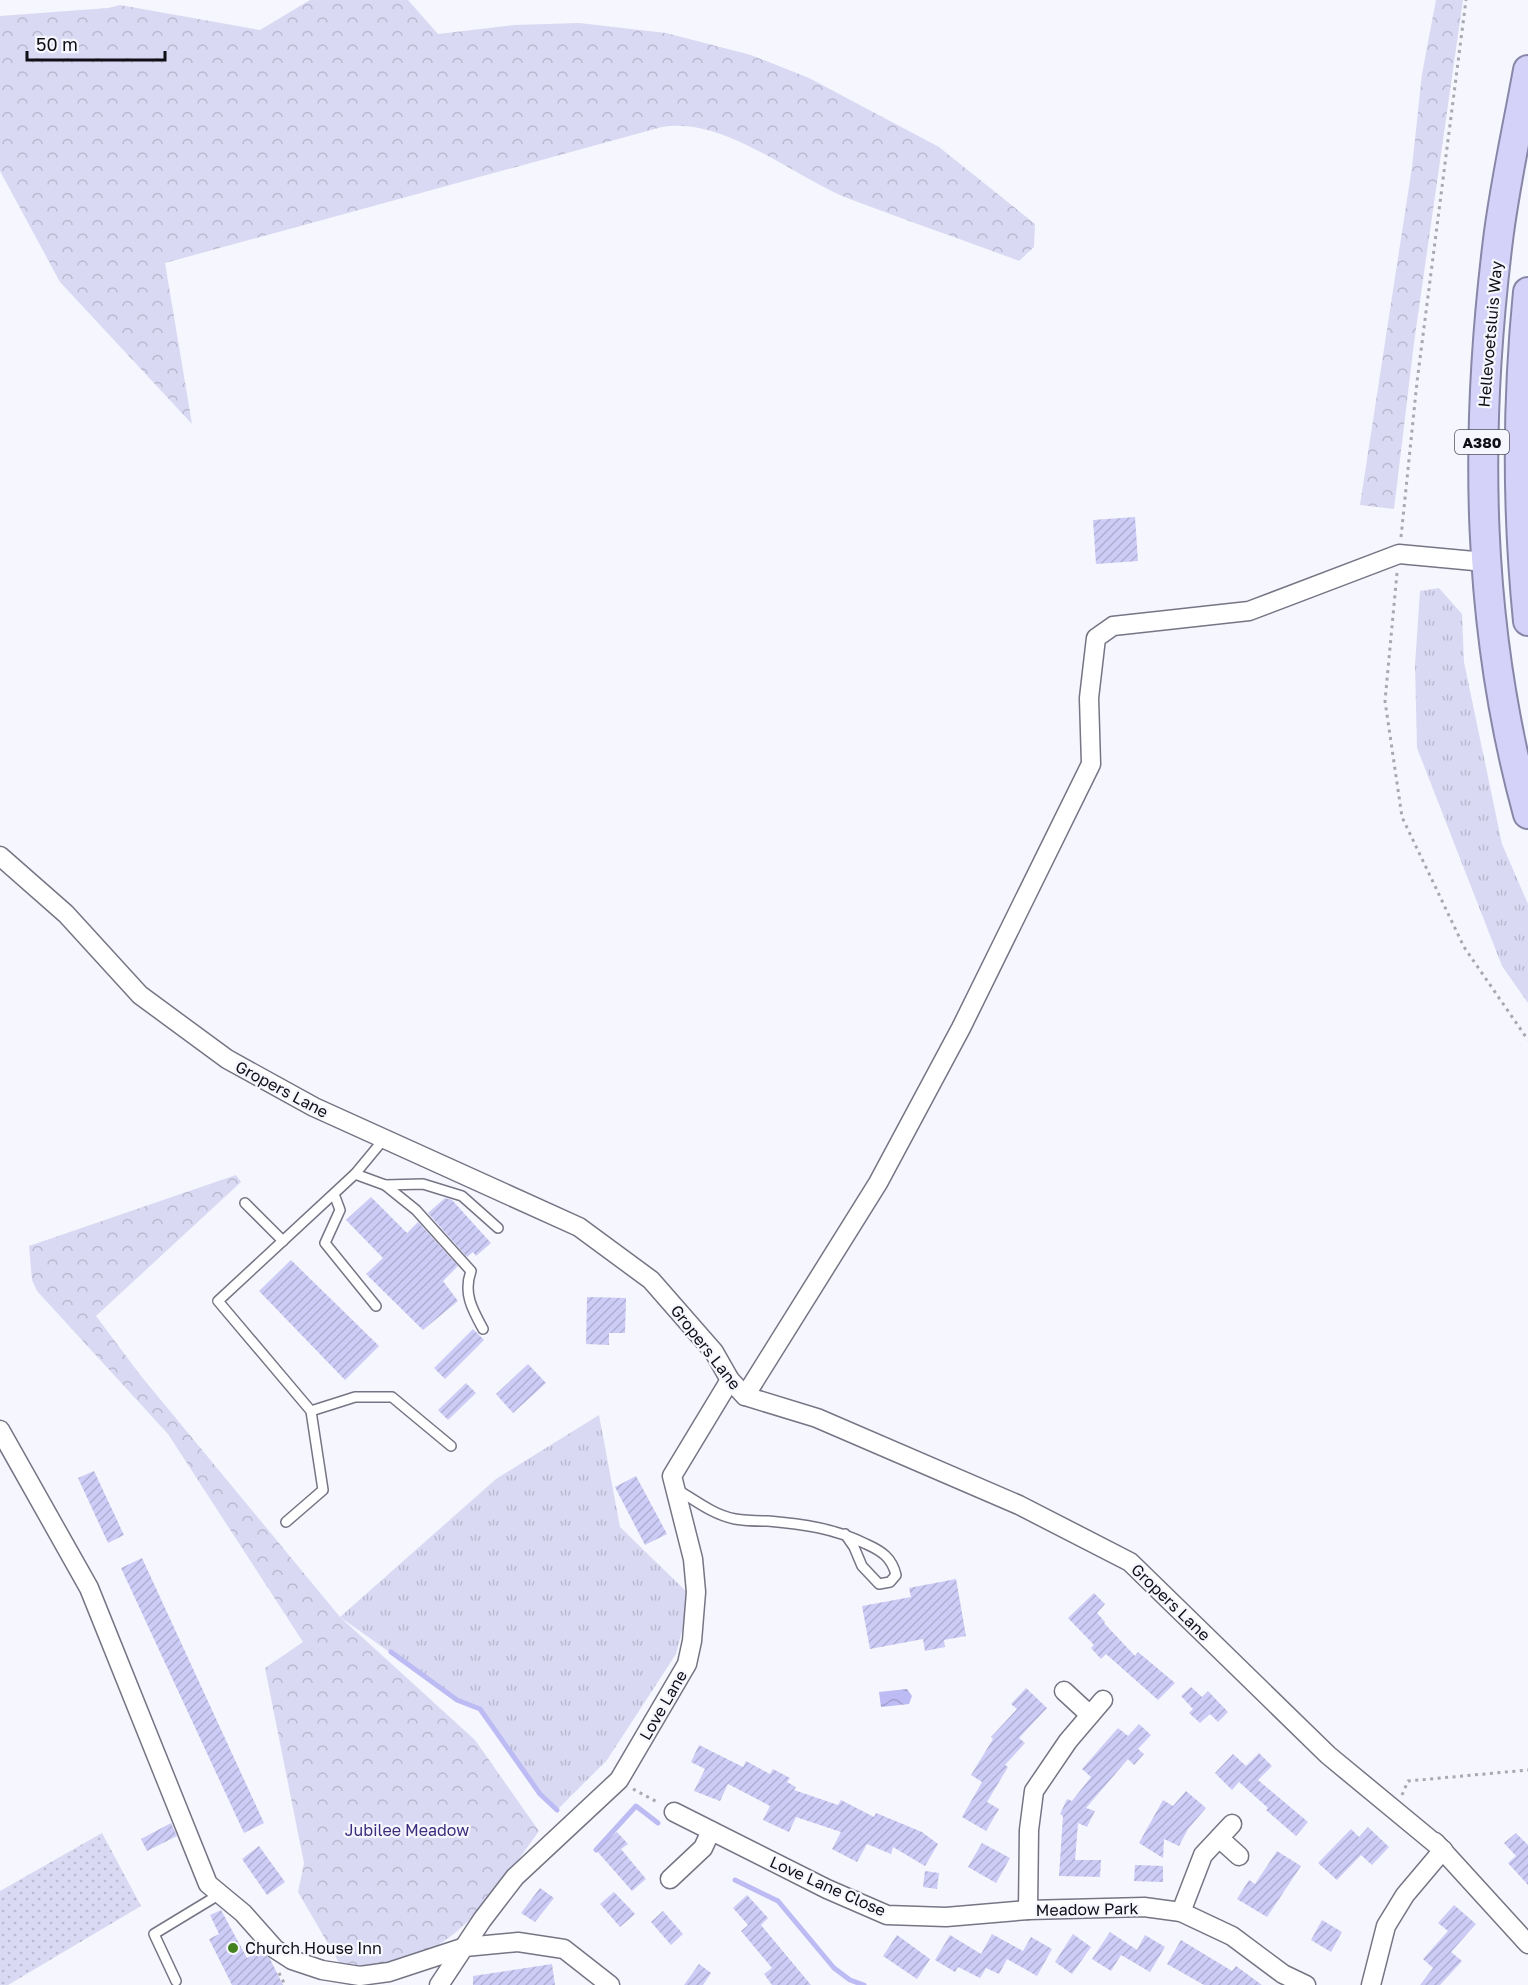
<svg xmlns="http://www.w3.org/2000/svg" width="1528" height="1985" font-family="'Golos Text',sans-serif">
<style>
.grass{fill:url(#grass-tufts)}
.forest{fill:url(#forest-crowns)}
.garden{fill:url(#garden-dots)}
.water{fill:url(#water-waves)}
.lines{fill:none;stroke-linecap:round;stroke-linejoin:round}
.stream{stroke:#bdbbf3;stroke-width:5}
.building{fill:url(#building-hatch)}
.service-casing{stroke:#757585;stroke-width:12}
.minor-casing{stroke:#757585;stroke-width:21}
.trunk-casing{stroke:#8887a7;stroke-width:32}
.path{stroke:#a8a8af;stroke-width:3;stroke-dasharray:3 4.5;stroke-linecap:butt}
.service{stroke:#fff;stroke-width:9}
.minor{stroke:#fff;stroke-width:18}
.trunk{stroke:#d4d2f8;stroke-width:28}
.poi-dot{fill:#43801e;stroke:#f6f6fe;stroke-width:2}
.labels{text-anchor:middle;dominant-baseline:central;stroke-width:4.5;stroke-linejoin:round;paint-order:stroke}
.shield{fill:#f6f6fe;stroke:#54545b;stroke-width:1.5}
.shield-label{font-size:15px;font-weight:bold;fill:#0f0f15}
.street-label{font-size:16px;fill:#0f0f15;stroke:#f6f6fe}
.park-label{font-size:16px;fill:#3b2d7c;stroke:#f6f6fe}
.poi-label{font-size:16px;fill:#0f0f15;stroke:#f6f6fe;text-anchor:start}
</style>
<defs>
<pattern id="grass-tufts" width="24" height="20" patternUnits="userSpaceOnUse" patternTransform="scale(1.5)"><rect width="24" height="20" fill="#d9d9f4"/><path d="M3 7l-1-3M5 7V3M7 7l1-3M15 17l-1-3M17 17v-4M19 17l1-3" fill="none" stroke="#b9b9d0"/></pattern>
<pattern id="forest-crowns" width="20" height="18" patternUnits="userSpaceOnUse" patternTransform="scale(1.5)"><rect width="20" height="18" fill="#d9d9f4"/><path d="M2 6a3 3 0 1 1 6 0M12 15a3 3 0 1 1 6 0" fill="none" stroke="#b9b9d0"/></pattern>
<pattern id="garden-dots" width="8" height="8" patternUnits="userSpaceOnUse" patternTransform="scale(1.5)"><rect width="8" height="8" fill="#d9d9f4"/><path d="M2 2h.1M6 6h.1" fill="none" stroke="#b9b9d0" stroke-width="1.8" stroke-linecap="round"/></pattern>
<pattern id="water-waves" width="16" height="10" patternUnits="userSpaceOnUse" patternTransform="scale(1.5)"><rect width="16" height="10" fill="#bdbbf3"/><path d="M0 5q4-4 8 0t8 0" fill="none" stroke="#a1a0cf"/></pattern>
<pattern id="building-hatch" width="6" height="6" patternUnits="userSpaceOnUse" patternTransform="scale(1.5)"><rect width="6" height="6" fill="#cdccf6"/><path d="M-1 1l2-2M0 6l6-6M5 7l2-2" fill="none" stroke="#afaed2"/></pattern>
</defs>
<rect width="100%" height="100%" fill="#f6f6fe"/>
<g class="grass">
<path d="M1439,588l23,26 2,48 38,182 26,60v99l-26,-37 -85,-218 -2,-83 5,-74z"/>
<path d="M599,1415l21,112 71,69 -15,58 -69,106 -50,50 -17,-16 -60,-85 -23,-9 -117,-83 156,-138z"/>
</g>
<g class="forest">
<path d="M310,0h98l30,34 76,-9 65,-2 87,10 85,22 58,23 130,69 96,77 -1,23 -15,14c-57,-22 -115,-41 -172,-63 -54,-22 -124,-82 -185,-71l-497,136 27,161 -132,-142 -60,-111v-155l108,-8 12,-3 140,25z"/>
<path d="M1436,0h27l-49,343 -20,166 -34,-4 52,-338 10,-93z"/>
<path d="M236,1175l5,7 -145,134 45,60 199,241 135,123 64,91c-53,73 -96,146 -198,135l-43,-74 6,-29 -39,-195 38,-26 -135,-208 -131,-143 -5,-11 -3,-34z"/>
</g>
<path class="garden" d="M102,1833l39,73 -133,79h-8v-94z"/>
<path class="water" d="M907,1689l5,7 -3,8 -28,3 -2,-15z"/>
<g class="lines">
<g class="stream">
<path d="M391,1652l66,48 23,9 60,85 17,16"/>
<path d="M596,1850l40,-44 22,17"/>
<path d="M735,1880l43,21 56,67 16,12 14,5"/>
</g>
</g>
<g class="building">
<path d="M1135,517l3,44 -42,3 -3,-44z"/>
<path d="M371,1197l36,36 11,-11 40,44 -15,15 15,20 -35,29 -57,-56 17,-16 -37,-38z"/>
<path d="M445,1198l7,2 39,43 -15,13 -3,-4 -6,5 -39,-44z"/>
<path d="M291,1260l88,86 -34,34 -86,-89z"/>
<path d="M587,1297l39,1 -1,35h-16v12l-23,-1z"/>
<path d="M473,1329l11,11 -39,39 -11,-11z"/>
<path d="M528,1364l18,19 -33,30 -17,-19z"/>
<path d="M466,1383l10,10 -28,27 -10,-10z"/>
<path d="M94,1471l30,64 -16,8 -30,-65z"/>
<path d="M636,1476l31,58 -22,11 -30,-58z"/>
<path d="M142,1558l122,265 -20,10 -123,-265z"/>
<path d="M956,1579l10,57 -22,4 1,7 -20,4 -2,-12 -53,10 -8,-43 49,-9 -2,-9z"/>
<path d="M1094,1593l11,11 -8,9 8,9 -1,1 31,33 3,-4 37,31 -17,17 -52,-46 -5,5 -10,-11 3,-3 -26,-27z"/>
<path d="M1191,1687l11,10 6,-6 20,21 -10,10 -8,-8 -10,9 -11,-10 4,-4 -12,-13z"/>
<path d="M1026,1688l21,20 -28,30 6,5 -20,22 3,2 -21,35 12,7 -13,22 -24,-14 20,-35 -11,-7 22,-36 -2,-2 26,-28 -6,-5z"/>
<path d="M1139,1724l12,11 -13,14 6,5 -10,11 -6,-6 -42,49 9,3 -8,16 -9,-4 -3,37h26l-1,17 -41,-1 4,-60 -3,-2 7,-15 5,2 19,-24 -9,-8 36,-41 10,8z"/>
<path d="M699,1745l44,22 3,-6 24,13 3,-5 17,9 -3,4 9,5 -2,3 44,15 3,-5 33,17 2,-4 46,19 16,12 -13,22 -32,-19 -2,7 -24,-10 -10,18 -25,-13 9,-17 -45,-15 -7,15 -26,-12 7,-14 -42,-22 -8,17 -26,-10 11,-22 -14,-7z"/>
<path d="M1259,1753l13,13 -14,14 50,42 -12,14 -30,-26 2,-2 -29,-26 -7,8 -17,-17 18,-19 13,12z"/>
<path d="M1186,1791l20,17 -18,21 -9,17 -15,-7 -1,19 -24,-15 24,-43 10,6z"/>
<path d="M171,1823l6,13 -30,15 -6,-12z"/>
<path d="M1368,1827l21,20 -17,18 -11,-10 -24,25 -19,-17 33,-34 8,8z"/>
<path d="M617,1832l11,12 -7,5 25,30 -14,12 -36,-41z"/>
<path d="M1516,1833l12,12v40l-20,-22 8,-7 -12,-13z"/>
<path d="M982,1843l28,15 -14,25 -28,-16z"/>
<path d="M259,1846l26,36 -18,13 -25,-36z"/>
<path d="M1277,1851l24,15 -34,51 -30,-18 12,-19 6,4z"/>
<path d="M1135,1865l28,1v16l-29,-1z"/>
<path d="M925,1871l14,2 -2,16 -14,-2z"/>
<path d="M540,1888l14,10 -19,24 -14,-9z"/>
<path d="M614,1892l21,22 -15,13 -20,-23z"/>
<path d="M747,1895l21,23 -7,7 50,60h-39l-8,-11 8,-6 -31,-37 7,-6 -15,-17z"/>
<path d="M1454,1905l22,19 -25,28 11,9 -22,24h-20l13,-17 -10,-9 25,-28 -10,-8z"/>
<path d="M221,1910l26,48 14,-7 9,8 13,26h-51l-23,-46 10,-5 -9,-19z"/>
<path d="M663,1911l20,23 -12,11 -20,-23z"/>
<path d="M1322,1920l20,12 -11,20 -20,-12z"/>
<path d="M1110,1932l27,18 8,-15 20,12 -15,25 -29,-17 -10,16 -19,-12z"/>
<path d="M992,1934l31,17 8,-14 21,12 -15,27 -30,-17 -8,15 -13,-6 -6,10 -22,-11 -3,5 -20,-12 15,-25 31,19z"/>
<path d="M1073,1934l18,13 -19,27 -17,-12z"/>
<path d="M897,1935l33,24 -13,20 -34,-23z"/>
<path d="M1181,1940l51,31 4,-5 26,19h-58l-37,-21z"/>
<path d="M552,1964l3,21h-82v-9z"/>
<path d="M699,1964l12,9 -8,12h-19z"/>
</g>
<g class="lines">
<defs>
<g id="service">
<path d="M355,1174l30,11 38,-1 39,12 36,32"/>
<path d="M385,1185l31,25 55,61c-8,22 1,38 12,58"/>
<path d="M334,1194l6,16 -15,33 51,63"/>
<path d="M245,1203l38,38"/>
<path d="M311,1411l44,-14h37l59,49"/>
<path d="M678,1490c18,11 36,25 57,29 11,2 22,2 33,2 34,3 66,7 98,23 16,7 26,14 30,31l-6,7 -11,2 -17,-18 -8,-19 -9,-13"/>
<path d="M286,1522l37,-32 -12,-79 -93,-110 137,-127 29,-35"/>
<path d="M176,1981l-22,-47 66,-40"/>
</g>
<g id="minor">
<path d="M0,856l66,58 74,81 87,64 87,48 265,120 72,53 63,72 16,28 15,16 72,22 202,87 111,57 198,193 115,95"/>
<path d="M745,1396l133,-213 83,-155 130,-264 -2,-66 7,-60 17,-12 136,-15 150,-57 86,8"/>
<path d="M0,1430l89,158 119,296 35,29 32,36 17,11 30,10 38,6 29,-4 76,-25 53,-5 46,7 46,36"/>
<path d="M1064,1691l26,24"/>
<path d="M674,1812l153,77 60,26 59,2 82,-7 116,-3 37,5 51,24 51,38 23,11"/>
<path d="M1219,1838l20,18"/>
<path d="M1435,1842l93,102"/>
<path d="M670,1879l33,-31 8,-17"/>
<path d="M1028,1910l1,-80 5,-39 34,-50 35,-41"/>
<path d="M1181,1912l22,-57 29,-31"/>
<path d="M439,1985l43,-65 33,-43 104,-97 68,-116 5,-23 4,-49 -3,-33 -21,-83 58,-96"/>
<path d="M1371,1985l15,-59 19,-31 38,-45"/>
</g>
<g id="trunk">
<path d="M1528,70c-10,56 -23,113 -30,170 -24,193 -22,385 30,574"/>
<path d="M1528,292c-11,110 -11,219 0,329"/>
</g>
</defs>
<use href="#service" class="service-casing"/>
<use href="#minor" class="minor-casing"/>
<use href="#trunk" class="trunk-casing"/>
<g class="path">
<path d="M1401,537l16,-155 49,-382"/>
<path d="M1397,573l-12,128 17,116 62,130 64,93"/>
<path d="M633,1789l26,14"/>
<path d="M1402,1795l6,-14 120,-11"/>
<path d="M279,1973l6,12"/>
</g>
<use href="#service" class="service"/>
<use href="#minor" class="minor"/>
<use href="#trunk" class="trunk"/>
</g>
<circle class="poi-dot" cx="233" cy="1948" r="6"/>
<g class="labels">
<rect class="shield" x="1455" y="430" width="54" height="24" rx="4.5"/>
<g class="shield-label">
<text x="1482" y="442">A380</text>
</g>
<g class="street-label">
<text transform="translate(1490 334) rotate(-85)">Hellevoetsluis Way</text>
<text transform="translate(282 1089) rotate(28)">Gropers Lane</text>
<text transform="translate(706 1347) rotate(52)">Gropers Lane</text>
<text transform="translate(1171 1602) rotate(44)">Gropers Lane</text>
<text transform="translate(663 1705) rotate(-60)">Love Lane</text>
<text transform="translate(828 1886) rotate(24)">Love Lane Close</text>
<text transform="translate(1087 1909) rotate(-1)">Meadow Park</text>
</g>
<g class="park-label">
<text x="407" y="1830">Jubilee Meadow</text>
</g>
<g class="poi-label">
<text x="245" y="1948">Church House Inn</text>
</g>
</g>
<path d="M27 51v9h138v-9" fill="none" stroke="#0f0f15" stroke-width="3"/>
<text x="36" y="51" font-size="18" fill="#0f0f15" stroke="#f6f6fe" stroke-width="4.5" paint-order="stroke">50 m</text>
</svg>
